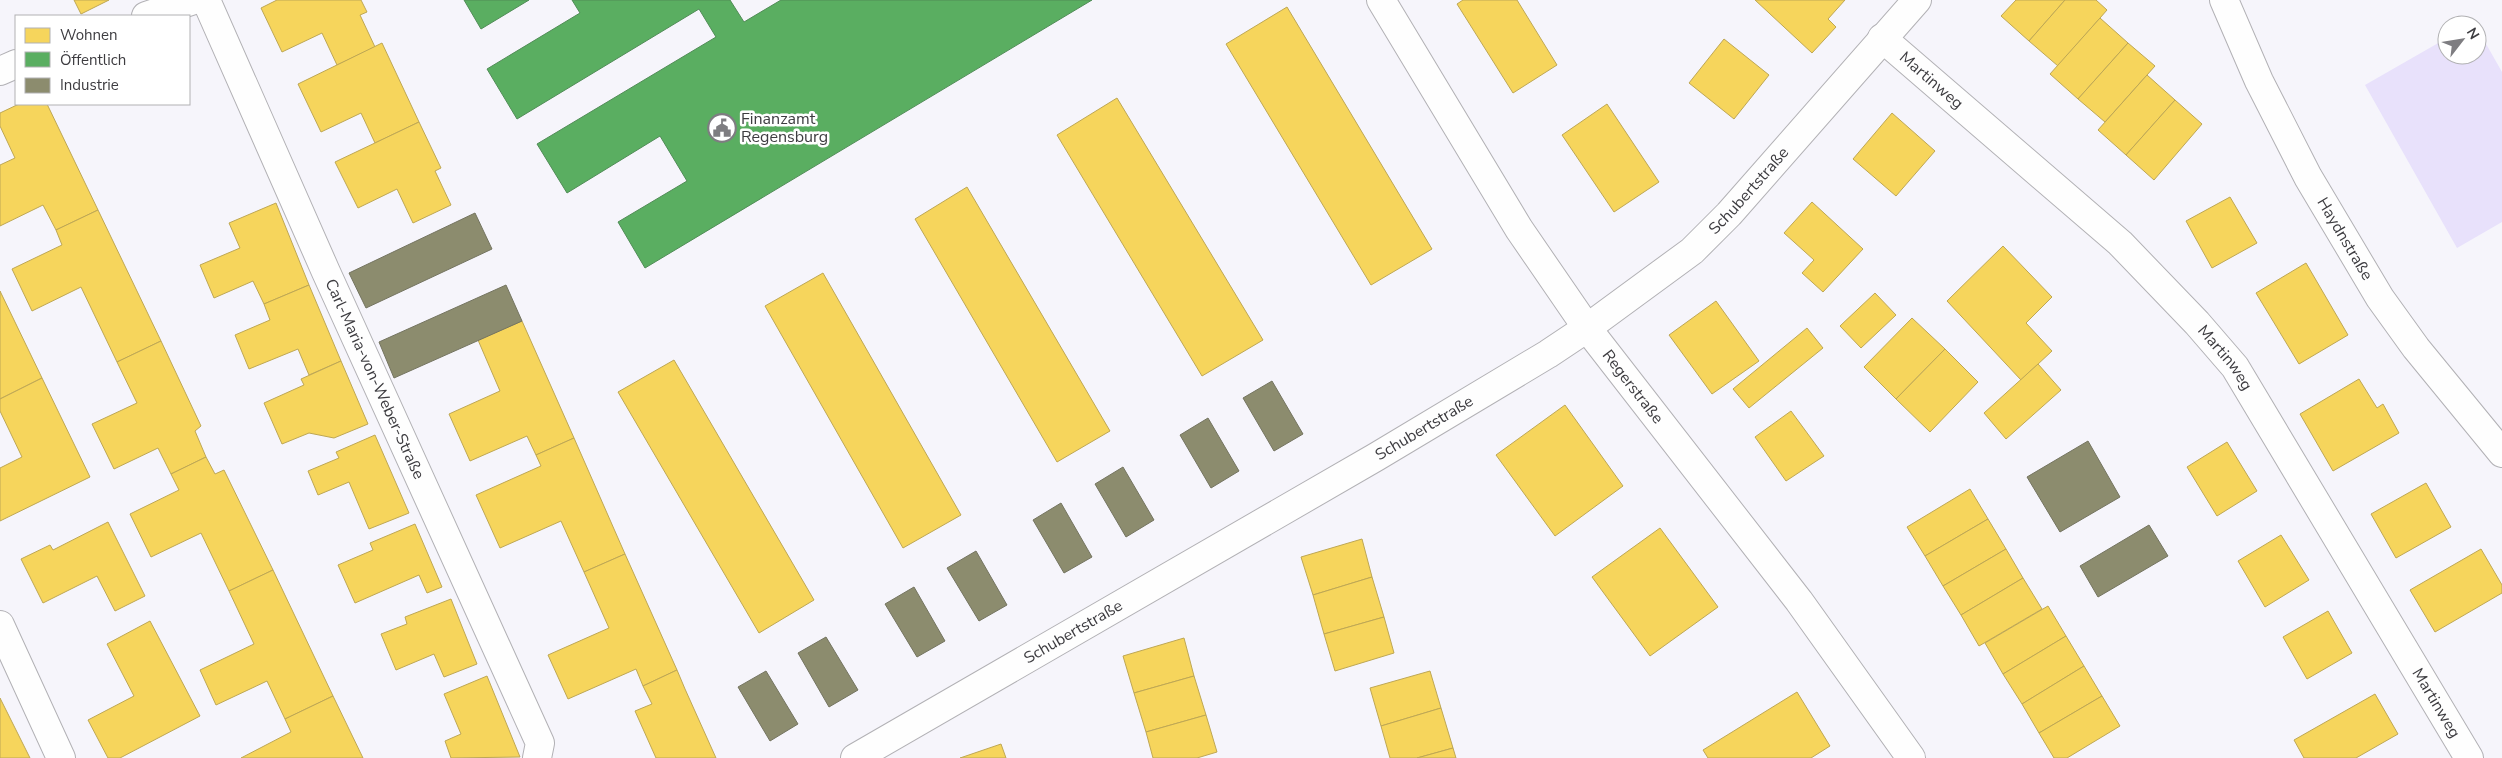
<svg xmlns="http://www.w3.org/2000/svg" width="2502" height="758" font-family="'Nunito Sans',sans-serif">
<style>
.green{fill:#e8e1fb}
.homes{fill:#f6d55c;stroke:#bea754}
.public{fill:#5aae61;stroke:#518c57}
.industry{fill:#8c8c6e;stroke:#747460}
.lines{fill:none;stroke-linecap:round;stroke-linejoin:round}
.minor-casing{stroke:#b2b1b5;stroke-width:30}
.minor{stroke:#fefefe;stroke-width:28}
.labels{text-anchor:middle;dominant-baseline:central;stroke-width:5;stroke-linejoin:round;paint-order:stroke}
.street-label{font-size:16px;fill:#3d3c40;stroke:#fff}
.poi-label{font-size:16px;fill:#3d3c40;stroke:#fff;text-anchor:start}
</style>
<rect width="100%" height="100%" fill="#f6f5fb"/>
<path class="green" d="M2477,28l25,44v150l-45,26 -92,-163 82,-47v17h30z"/>
<g class="homes">
<path d="M74,0h35l-28,14z"/>
<path d="M277,0h84l6,12 -7,3 15,32 -38,18 -15,-32 -40,19 -21,-44z"/>
<path d="M1463,0h54l40,65 -44,28 -56,-89z"/>
<path d="M1755,0h90l-17,19 8,8 -24,26z"/>
<path d="M2016,0h49l-36,41 -28,-25z"/>
<path d="M2065,0h31l11,10 -49,56 -29,-25z"/>
<path d="M1287,7l145,242 -61,36 -145,-241z"/>
<path d="M2100,18l28,25 -50,56 -28,-25z"/>
<path d="M1724,39l45,36 -35,44 -45,-36z"/>
<path d="M382,43l37,79 -44,21 -14,-30 -40,19 -23,-48z"/>
<path d="M2128,43l27,23 -50,56 -27,-23z"/>
<path d="M2147,75l28,25 -49,55 -28,-25z"/>
<path d="M1117,98l146,242 -61,36 -145,-241z"/>
<path d="M2175,100l27,24 -48,56 -28,-25z"/>
<path d="M19,104h28l51,106 -42,20 -13,-25 -43,21v-61l15,-7 -15,-32v-13z"/>
<path d="M1607,104l52,78 -45,30 -52,-77z"/>
<path d="M1892,113l43,38 -39,45 -43,-37z"/>
<path d="M419,122l22,46 -6,3 16,34 -38,18 -16,-34 -39,19 -23,-46z"/>
<path d="M967,187l143,244 -53,31 -142,-243z"/>
<path d="M2230,197l27,46 -45,25 -26,-47z"/>
<path d="M1812,202l51,47 -40,43 -21,-19 12,-13 -30,-27z"/>
<path d="M276,203l33,82 -45,19 -11,-23 -39,17 -14,-33 40,-17 -11,-25z"/>
<path d="M98,210l63,131 -44,21 -36,-75 -49,24 -20,-42 50,-24 -6,-15z"/>
<path d="M2003,246l49,51 -26,26 26,28 -31,29 -74,-79z"/>
<path d="M2306,263l42,72 -49,29 -43,-71z"/>
<path d="M823,273l138,242 -58,33 -138,-242z"/>
<path d="M309,285l32,76 -32,14 -11,-26 -49,20 -14,-34 35,-15 -6,-16z"/>
<path d="M0,291l42,87 -42,21z"/>
<path d="M1875,293l21,22 -35,33 -21,-22z"/>
<path d="M1716,301l43,60 -47,33 -43,-59z"/>
<path d="M1912,318l33,31 -49,50 -32,-32z"/>
<path d="M522,321l52,117 -38,17 -9,-19 -57,25 -21,-47 51,-23 -22,-51z"/>
<path d="M1807,328l16,20 -74,60 -16,-19z"/>
<path d="M161,341l40,85 -6,5 11,26 -35,17 -13,-26 -44,21 -22,-45 45,-21 -20,-41z"/>
<path d="M1945,349l33,33 -48,50 -34,-33z"/>
<path d="M674,360l140,240 -55,33 -141,-241z"/>
<path d="M341,361l27,63 -34,14 -25,-5 -27,11 -18,-41 40,-18 -3,-6z"/>
<path d="M2038,364l23,26 -55,49 -22,-26z"/>
<path d="M42,378l48,99 -90,44v-53l22,-11 -22,-46v-12z"/>
<path d="M2359,379l18,29 6,-4 16,29 -66,38 -33,-57z"/>
<path d="M1565,405l58,81 -68,50 -59,-81z"/>
<path d="M1791,411l33,45 -38,25 -31,-44z"/>
<path d="M375,435l34,78 -40,16 -20,-47 -31,13 -10,-24 31,-13 -3,-6z"/>
<path d="M574,438l51,116 -41,18 -23,-51 -61,27 -24,-53 65,-29 -5,-11z"/>
<path d="M2227,442l30,49 -40,25 -30,-49z"/>
<path d="M206,457l9,17 9,-4 49,100 -44,21 -28,-58 -50,24 -21,-43 49,-24 -8,-16z"/>
<path d="M2426,483l25,44 -55,31 -25,-44z"/>
<path d="M1970,489l18,30 -63,37 -18,-29z"/>
<path d="M1988,519l18,30 -63,37 -18,-30z"/>
<path d="M108,522l37,74 -30,15 -18,-35 -54,27 -22,-44 29,-14 3,5z"/>
<path d="M415,524l27,63 -15,6 -8,-18 -64,28 -17,-38 35,-15 -3,-7z"/>
<path d="M1660,528l58,79 -68,49 -58,-79z"/>
<path d="M2281,535l28,45 -44,27 -27,-46z"/>
<path d="M1362,539l10,38 -59,18 -12,-38z"/>
<path d="M2006,549l17,29 -62,37 -18,-29z"/>
<path d="M2481,549l21,36v8l-67,39 -25,-42z"/>
<path d="M625,554l52,116 -34,16 -7,-17 -68,30 -20,-44 61,-27 -25,-56z"/>
<path d="M273,570l60,126 -48,23 -18,-38 -51,24 -16,-35 54,-26 -25,-53z"/>
<path d="M1372,577l12,40 -60,17 -11,-39z"/>
<path d="M2023,578l19,31 -63,37 -18,-31z"/>
<path d="M451,599l26,65 -33,13 -10,-23 -38,16 -15,-36 26,-10 -2,-7z"/>
<path d="M2048,606l18,30 -63,38 -18,-31z"/>
<path d="M2328,611l24,42 -45,26 -24,-42z"/>
<path d="M1384,617l10,36 -59,18 -11,-37z"/>
<path d="M150,621l50,95 -80,42h-12l-20,-38 46,-24 -27,-52z"/>
<path d="M2066,636l18,30 -62,38 -19,-30z"/>
<path d="M1184,638l10,38 -60,17 -11,-37z"/>
<path d="M2084,666l18,30 -63,37 -17,-29z"/>
<path d="M677,670l8,19 31,69h-60l-21,-47 17,-7 -9,-18z"/>
<path d="M1430,671l11,37 -60,18 -11,-38z"/>
<path d="M487,676l33,81 -69,1 -6,-17 16,-7 -17,-40z"/>
<path d="M1194,676l12,39 -60,17 -12,-39z"/>
<path d="M1797,692l33,54 -19,12h-103l-5,-8z"/>
<path d="M2375,694l23,40 -42,24h-52l-10,-18z"/>
<path d="M333,696l30,62h-122l50,-26 -6,-13z"/>
<path d="M2102,696l18,30 -53,32h-13l-15,-25z"/>
<path d="M0,698l30,60h-30z"/>
<path d="M1441,708l12,40 -36,10h-27l-9,-32z"/>
<path d="M1206,715l11,37 -20,6h-44l-7,-26z"/>
<path d="M1001,744l5,14h-46z"/>
<path d="M1453,748l3,10h-39z"/>
</g>
<g class="public">
<path d="M464,0h65l-48,29z"/>
<path d="M572,0h158l14,22 37,-22h311l-447,268 -27,-46 69,-41 -27,-45 -93,57 -30,-49 179,-107 -17,-28 -182,110 -30,-50 93,-56z"/>
</g>
<g class="industry">
<path d="M475,213l17,36 -126,59 -17,-35z"/>
<path d="M506,285l16,36 -128,57 -15,-36z"/>
<path d="M1272,381l31,53 -29,17 -31,-53z"/>
<path d="M1208,418l31,53 -28,17 -31,-53z"/>
<path d="M2088,441l32,56 -60,35 -33,-55z"/>
<path d="M1123,467l31,53 -28,17 -31,-53z"/>
<path d="M1061,503l31,54 -28,16 -31,-53z"/>
<path d="M2149,525l19,31 -70,41 -18,-31z"/>
<path d="M976,551l31,54 -28,16 -32,-53z"/>
<path d="M914,587l31,54 -28,16 -32,-53z"/>
<path d="M826,637l32,53 -29,17 -31,-54z"/>
<path d="M766,671l32,53 -28,17 -32,-54z"/>
</g>
<g class="lines">
<defs>
<g id="minor">
<path id="s1" d="M206,0l120,272 214,471 -3,15"/>
<path id="s2" d="M1381,0l138,229 68,99 212,273 112,157"/>
<path id="s3" d="M2224,0l35,81 49,96 72,121 36,50 86,105"/>
<path d="M146,16l48,-16"/>
<path id="s4" d="M1882,38l238,205 77,80 38,44 234,391"/>
<path d="M0,71l16,-7"/>
<path d="M0,625l61,133"/>
<path id="s5" d="M855,758l521,-301 172,-103 39,-26 105,-77 37,-37 188,-214"/>
</g>
</defs>
<use href="#minor" class="minor-casing"/>
<use href="#minor" class="minor"/>
</g>
<defs>
<symbol id="civic-ring" viewBox="-11 -11 22 22"><circle r="9.5" fill="#fff" stroke="#7e7d81" stroke-width="1.5"/><path d="M-.6-6.5H3V-4.5H.6V-3L4-1V1h2V6H-6V1h2V-1L-.6-3ZM-1.2 2.5V6h2.4V2.5Z" fill="#7e7d81"/></symbol>
</defs>
<g fill-rule="evenodd">
<use href="#civic-ring" x="706" y="112" width="32" height="32"/>
</g>
<g class="labels">
<g class="street-label">
<text stroke="none"><textPath href="#s4" startOffset="65">Martinweg</textPath></text>
<text stroke="none"><textPath href="#s5" startOffset="1062">Schubertstraße</textPath></text>
<text stroke="none"><textPath href="#s3" startOffset="268">Haydnstraße</textPath></text>
<text stroke="none"><textPath href="#s4" startOffset="470">Martinweg</textPath></text>
<text stroke="none"><textPath href="#s1" startOffset="415">Carl-Maria-von-Weber-Straße</textPath></text>
<text stroke="none"><textPath href="#s2" startOffset="462">Regerstraße</textPath></text>
<text stroke="none"><textPath href="#s5" startOffset="658">Schubertstraße</textPath></text>
<text stroke="none"><textPath href="#s5" startOffset="252">Schubertstraße</textPath></text>
<text stroke="none"><textPath href="#s4" startOffset="875">Martinweg</textPath></text>
</g>
<g class="poi-label">
<text x="741" y="119">Finanzamt<tspan x="741" dy="18">Regensburg</tspan></text>
</g>
</g>
<rect x="15" y="15" width="175" height="90" fill="#ffffff" stroke="#b1b1b3"/>
<rect x="25" y="28" width="25" height="15" fill="#f6d55c" stroke="#b1b1b3"/>
<text x="60" y="40" font-size="15" fill="#3d3c40">Wohnen</text>
<rect x="25" y="52" width="25" height="15" fill="#5aae61" stroke="#b1b1b3"/>
<text x="60" y="65" font-size="15" fill="#3d3c40">Öffentlich</text>
<rect x="25" y="78" width="25" height="15" fill="#8c8c6e" stroke="#b1b1b3"/>
<text x="60" y="90" font-size="15" fill="#3d3c40">Industrie</text>
<g transform="translate(2462 40) rotate(59)"><circle r="24" fill="#ffffff" stroke="#b1b1b3"/>
<path d="M0-4L9 19L0 12L-9 19Z" fill="#7e7d81"/>
<text y="-8" font-size="14" font-weight="bold" text-anchor="middle" fill="#3d3c40">N</text>
</g>
</svg>
